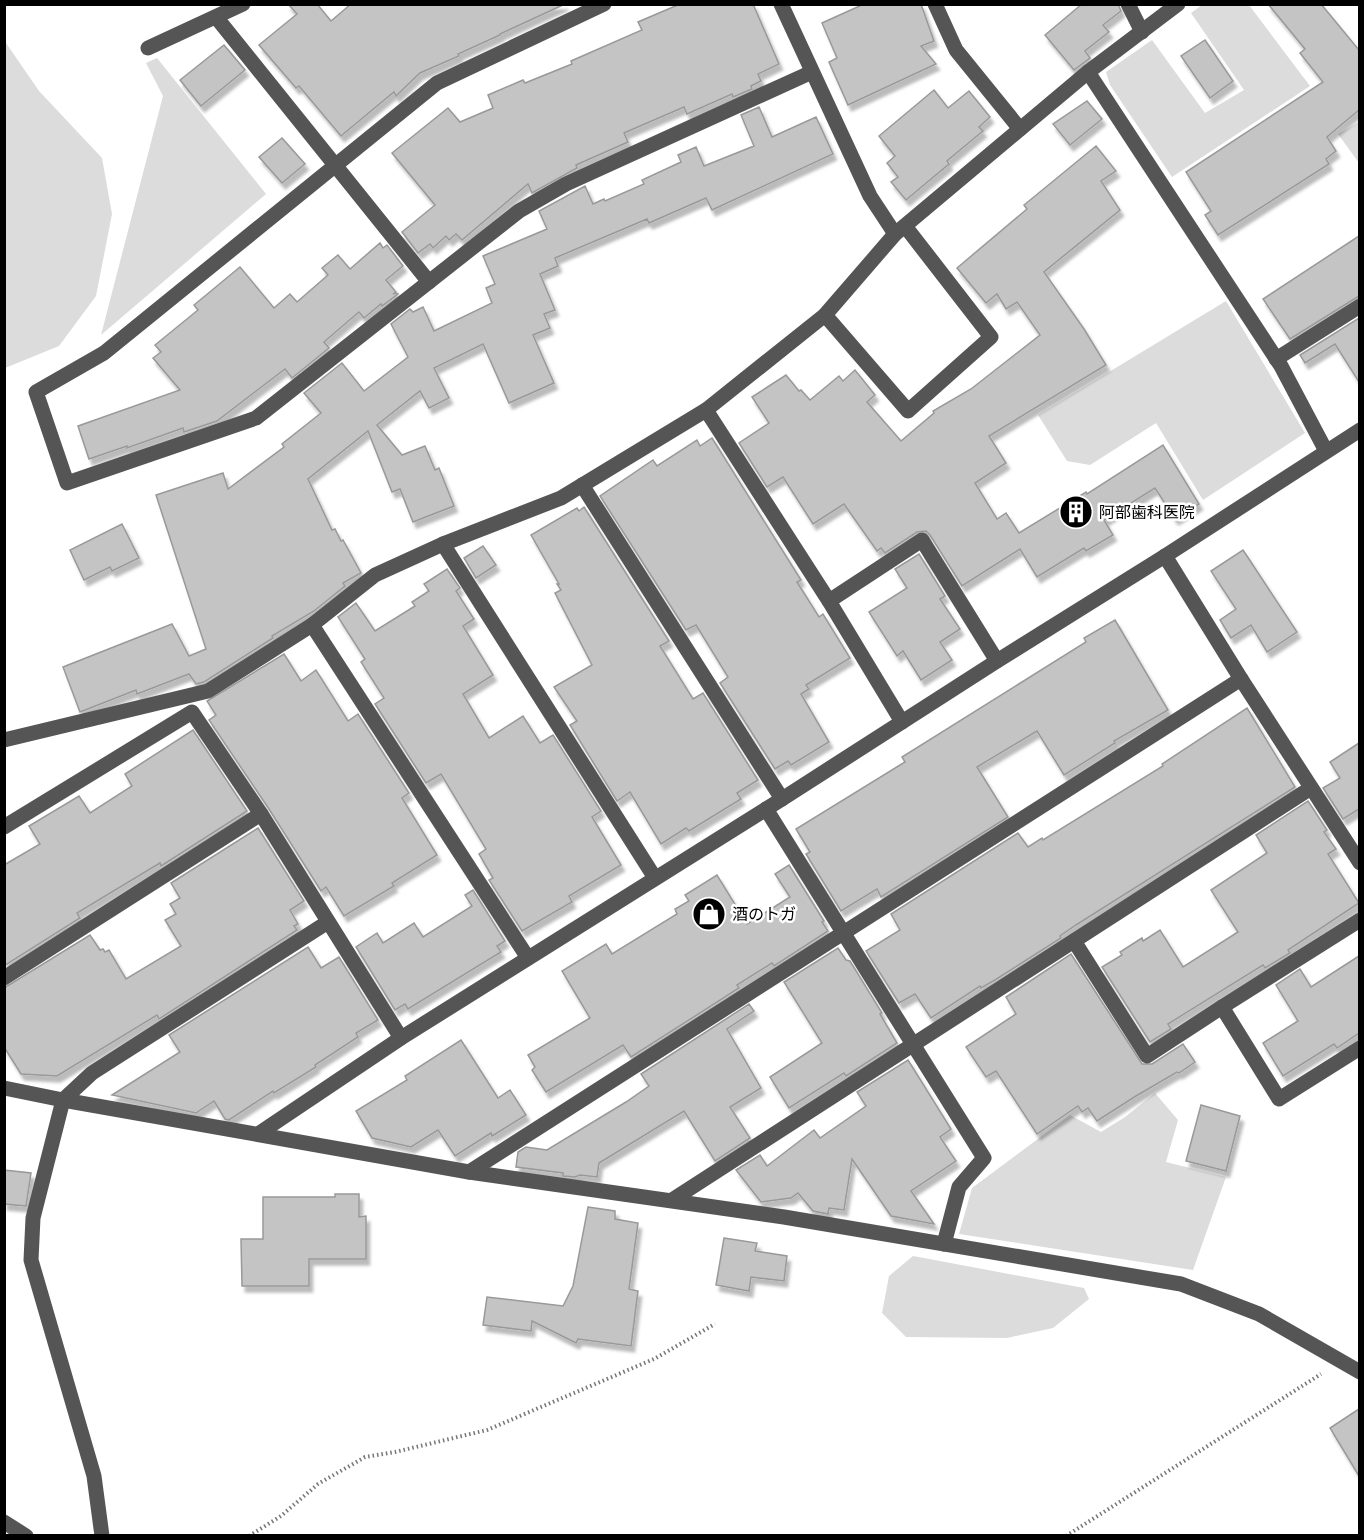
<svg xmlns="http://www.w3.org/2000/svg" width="1364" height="1540" font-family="'Roboto Condensed','Noto Sans JP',sans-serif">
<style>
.green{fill:#dcdcdc}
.building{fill:#c4c4c4;stroke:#999;stroke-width:1.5;filter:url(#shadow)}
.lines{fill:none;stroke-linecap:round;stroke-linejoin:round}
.path{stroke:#777;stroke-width:4;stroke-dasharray:1.5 3;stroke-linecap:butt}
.minor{stroke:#555;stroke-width:15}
.labels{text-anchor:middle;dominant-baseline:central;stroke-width:5;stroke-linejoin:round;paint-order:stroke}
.poi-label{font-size:16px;fill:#000;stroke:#fff;text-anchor:start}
</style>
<defs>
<filter id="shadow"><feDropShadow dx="3.5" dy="6" stdDeviation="1.5" flood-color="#0004"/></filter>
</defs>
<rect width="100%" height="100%" fill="#fff"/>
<g class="green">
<path d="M1202,5h47l61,81 -138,91 -62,-92 -4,-13 46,-32 53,73 39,-23 -53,-77z"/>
<path d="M4,40l35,51 63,67 10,56 -16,82 -37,50 -54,22z"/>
<path d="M157,58l109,136 -165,141 62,-239 -17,-33z"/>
<path d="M1359,122v41l-21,-29z"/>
<path d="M1226,301l79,132 -102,67 -47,-77 -66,42 -23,-4 -29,-46z"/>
<path d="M1155,1093l23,27 -12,42 60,15 -33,93 -234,-36 13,-46 98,-73 31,17 24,-15z"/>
<path d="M913,1256l171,32 5,11 -36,29 -46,10 -101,-1 -24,-24 7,-37z"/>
</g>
<g class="building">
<path d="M288,4h29l14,17 20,-17h214l-65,30v1l-42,19 1,2 -39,17 -24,23 -2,-4 -53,44 -42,-50 -3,2 -37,-43 38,-31z"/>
<path d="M680,4h73l26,60 -21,10 3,7 -10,5 1,3 -19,8 -1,-3 -45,20 -3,-7 -60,26 4,9 -52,23 1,3 -45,25 -4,-9 -66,56 -6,-6 -7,6 -3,-4 -13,12 -3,-4 -12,9 -16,-21 33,-27 -43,-52 56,-45 12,14 33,-14 -5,-13 35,-15 2,3 47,-19 -1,-3 71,-31 -4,-8z"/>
<path d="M864,4h57l13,37 -13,5 15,18 -88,41 -19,-43 8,-4 -15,-35z"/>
<path d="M1082,4h36l3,7 -18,14 6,7 -24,19 5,7 -16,12 -29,-35z"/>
<path d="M1268,4h53l38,46v60l-32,27 9,14 -10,8 3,5 -111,71 -13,-20 6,-4 -25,-39 137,-90 -23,-29 5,-4z"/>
<path d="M1205,40l28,41 -23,17 -29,-42z"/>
<path d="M224,45l21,25 -44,36 -21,-26z"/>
<path d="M934,90l14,18 21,-17 21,26 -11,10 4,4 -36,30 2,3 -43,36 -15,-18 7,-5 -11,-14 8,-7 -16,-20z"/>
<path d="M1087,101l15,18 -32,26 -17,-21z"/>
<path d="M759,107l13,30 44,-20 17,37 -121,56 -6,-12 -57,25 -2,-4 -92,39 3,8 -18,8 15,36 -11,4 6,14 -17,7 21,48 -45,20 -26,-59 -49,24 15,30 -20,10 -9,-17 -43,34 25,30 23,-9 10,24 4,-2 15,38 -41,16 -13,-33 -8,3 -24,-61 -60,48 24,51 3,-1 6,12 2,-1 18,33 -18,10 2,3 -31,25 -42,25 1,2 -69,44 -8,2 -7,-10 -52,20 -1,-4 -56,22 -17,-45 109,-43 17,32 17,-7 -50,-154 67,-22 5,16 56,-42 -2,-3 39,-31 -17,-20 38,-30 22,28 44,-34 -17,-33 19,-15 3,3 10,-5 11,24 58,-28 -6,-15 9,-4 -12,-28 64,-27 -8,-18 46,-25 8,18 11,-5 1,2 39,-17 -2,-4 39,-18 -3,-7 18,-8 8,19 50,-20 -13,-31z"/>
<path d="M282,138l23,26 -23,19 -23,-26z"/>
<path d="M1096,146l20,25 -15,10 19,29 -76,62 40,57 22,36 -117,71 17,27 -31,20 22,36 9,-6 13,20 67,-41 1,2 76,-49 36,59 -24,15 -20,-31 -51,32 9,15 -27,16 -2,-3 -47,29 -17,-28 -58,37 -32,-51 -4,-4 -9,1 -32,21 -4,-5 -4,3 -33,-47 -31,20 -30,-47 -16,10 -28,-44 30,-20 -17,-26 34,-22 13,16 2,-1 9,10 29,-24 4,5 12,-11 20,25 -8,7 34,39 33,-28 -1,-2 38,-22 69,-54 -23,-33 -11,7 -9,-15 -11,9 -29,-35 70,-59 -3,-4z"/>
<path d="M1359,236v60l-69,43 -27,-40z"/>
<path d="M380,243l3,5 4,-3 16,21 -17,14 10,12 -3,2 3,-1 2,1 -16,12 -1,-2 -17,14 -5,-6 -35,30 5,6 -37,30 -7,-9 -68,52 -33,11 -1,-4 -56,20v-2l-38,13 -11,-33 102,-36 -27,-32 8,-6 -6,-7 43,-35 -4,-5 46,-38 34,41 16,-14 7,8 31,-27 -6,-7 16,-13 12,14z"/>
<path d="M1359,318v64l-24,-38 -30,19 -5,-8z"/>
<path d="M712,438l89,142 -4,2 22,35 4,-3 27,44 -44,27 3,4 -8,5 28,48 -38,23 -3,-4 -13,8 -55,-86 8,-6 -32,-52 -10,5 -86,-134 53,-36 4,6 40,-26 3,6z"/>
<path d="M584,507l85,134 -9,5 33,53 10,-6 55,87 -21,13 4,6 -52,32 -3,-3 -25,16 -31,-52 -13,9 -47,-76 7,-4 -23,-34 38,-22 -37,-72 6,-3 -4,-6h2l-28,-49 46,-27 2,3z"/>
<path d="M122,524l17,34 -27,13 -2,-4 -26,13 -14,-30z"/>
<path d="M483,546l13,19 -20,13 -12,-20z"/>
<path d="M1243,550l54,82 -30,20 -16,-27 -20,13 -11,-18 16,-11 -25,-38z"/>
<path d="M919,554l26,42 -5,3 20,30 -20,13 12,18 -31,20 -18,-29 -6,5 -28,-44 38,-24 -12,-19z"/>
<path d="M447,569l13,19 -4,3 18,28 -11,7 30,49 -30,19 26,44 34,-22 17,27 13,-8 48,76 -9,6 29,48 -52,31 3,6 -50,29 -33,-51 4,-2 -14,-24 7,-5 -45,-75 -15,9 -51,-79 9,-6 -23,-36 4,-3 -27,-42 18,-14 19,28 40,-25 -3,-4 17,-11 -5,-7z"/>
<path d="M1115,620l53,90 -54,31 1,2 -51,32 -27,-44 -60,36 31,50 -127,80 -4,-8 -36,22 -35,-57 4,-2 -14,-23 109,-67 -3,-5 184,-115 -2,-4z"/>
<path d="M284,654l17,27 15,-11 32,51 10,-7 51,79 -7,5 35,57 -45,28 2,3 -50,30 -18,-29 -5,4 -52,-82 -60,-89 7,-5 -9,-14z"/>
<path d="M1247,708l48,79 -219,138 -16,11 1,2 -66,42 -14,8 -1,-2 -49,32 -16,-24 -16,9 -33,-52 34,-21 -9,-16 127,-81 10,14 14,-9 1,2 120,-74 -1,-2z"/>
<path d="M193,730l54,81 -86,55 -1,-3 -83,50 3,5 -76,48v-101l36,-21 -11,-18 50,-30 11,17 42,-27 -7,-12z"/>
<path d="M1359,743v66l-16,10 -20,-31 17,-10 -10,-16z"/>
<path d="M1308,801l19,29 -3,2 12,17 -8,5 31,49 -71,47 2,3 -25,15 -2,-3 -95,59 3,5 -21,13 -48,-75 20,-12 -2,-3 22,-14 1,3 17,-11 23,37 55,-35 -27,-42 56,-37 -11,-18z"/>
<path d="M258,828l46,73 -14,9 8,14 -4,2 3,4 -138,89 -2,-4 -100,61 -36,-2 -17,-27v-59l86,-53 10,15 3,-1 2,3 4,-2 17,29 55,-33 -16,-26 11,-6 -6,-10 10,-6 -9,-15z"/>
<path d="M789,865l35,56 -2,1 6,9 -54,35 -2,-3 -35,22 2,3 -108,69 -8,-12 -77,47 -14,-22 3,-3 -7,-12 62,-37 -28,-47 44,-27 6,10 65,-40 -2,-5 14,-8 -4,-6 32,-20 30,49 43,-27 -15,-23z"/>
<path d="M473,890l32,51 -8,5 4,6 -93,57 -3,-5 -10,6 -39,-63 21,-14 6,10 31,-20 9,14 49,-31 -7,-11z"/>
<path d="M308,947l13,21 18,-11 39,63 -22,13 2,4 -43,28 1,2 -42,26 -1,-2 -44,29 -4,-1 -11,-18 -18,12 -84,-18 68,-43 -11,-17z"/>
<path d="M838,948l8,12 4,1 32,52 -2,1 17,29 -51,33 -2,-3 -55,35 -19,-31 52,-34 -38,-61z"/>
<path d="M1071,954l71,110h10l31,-20 12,18 -16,11 -2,-1 -41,24 -39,25 -9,-13 -6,4 -4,-6 -41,28 -41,-63 -10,6 -20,-30 50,-33 -10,-17z"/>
<path d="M1359,956v77l-22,15 -3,-4 -51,32 -20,-33 35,-22 -22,-36 24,-16 11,18z"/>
<path d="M749,1004l5,7 -27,18 34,59 -31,19 20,31 -35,23 -31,-50 -85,52 -2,14 -17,-2 -5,2 -12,-1v-3l-47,-6 2,-15 8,-5 21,3 79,-48 23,-16 -8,-12z"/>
<path d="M461,1040l37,58 12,-8 16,25 -34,21 -1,-3 -36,23 -17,-26 -27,17 -39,-9 -16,-27 51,-31 -2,-4z"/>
<path d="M908,1060l43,69 -11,8 16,24 -45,30 23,33 -43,-8 -39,-57 -8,51 -15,-2 -1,6 -15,-3 -15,-18 -7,5 -30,4 -25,-32 24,-15 7,11 47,-36 6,8 46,-32 -9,-14z"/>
<path d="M1201,1105l39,11 -14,55 -40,-10z"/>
<path d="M4,1170l27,3 -5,33 -22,-2z"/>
<path d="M335,1194h24v23l7,-1v43h-57v27h-67l-1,-47h22v-42h72z"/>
<path d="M588,1207l27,4v8l23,4 -9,66 9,2 -7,55 -53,-7 -2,4 -44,-22 -1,10 -48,-6 4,-28 76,9 10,-20z"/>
<path d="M724,1238l33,5 -2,8 32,5 -3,25 -33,-4 -2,14 -33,-6z"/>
<path d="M1359,1409v67l-29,-48z"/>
</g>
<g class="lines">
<g class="path">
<path d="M249,1536l32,-20 37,-32 47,-27 30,-5 92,-22 167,-71 61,-35"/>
<path d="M1066,1536l255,-162"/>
</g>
<g class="minor">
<path d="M604,4l-167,79 -333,270 -68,39 31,91 189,-65 263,-207 47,-27 246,-112"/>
<path d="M781,4l89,192 25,38"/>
<path d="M935,4l21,46 64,79"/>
<path d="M1128,4l14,28"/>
<path d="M216,17l213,265"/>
<path d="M148,48l95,-44"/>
<path d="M1088,72l193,294 45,85"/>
<path d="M825,315l83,96 83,-74 -86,-111"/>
<path d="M1276,359l84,-53"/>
<path d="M706,410l123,191 73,121"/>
<path d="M582,485l200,314"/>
<path d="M443,544l212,334"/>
<path d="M1165,556l76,123 119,184"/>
<path d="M829,601l93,-61 75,121"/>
<path d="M312,625l216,333"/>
<path d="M4,740l204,-49 104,-66 63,-50 68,-31 118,-46 145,-88 119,-95 70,-81 193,-162 90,-68"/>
<path d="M766,809l218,349 -25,29 -15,57"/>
<path d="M4,827l188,-115 69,102 140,224"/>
<path d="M1074,941l73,115 75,-49 57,92 81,-51"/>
<path d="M4,978l257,-164"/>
<path d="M1222,1007l138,-87"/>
<path d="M4,1088l59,12 406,72 315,45 397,67 78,30 101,58"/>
<path d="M258,1134l143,-96 381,-239 215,-138 168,-105 195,-126"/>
<path d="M469,1172l772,-493"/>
<path d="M672,1200l639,-412"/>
<path d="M4,1522l22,14"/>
<path d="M102,1536l-8,-60 -63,-216 2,-42 30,-118 29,-27 236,-151"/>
</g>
</g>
<defs>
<symbol id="building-disc" viewBox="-11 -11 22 22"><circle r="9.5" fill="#000" stroke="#fff"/><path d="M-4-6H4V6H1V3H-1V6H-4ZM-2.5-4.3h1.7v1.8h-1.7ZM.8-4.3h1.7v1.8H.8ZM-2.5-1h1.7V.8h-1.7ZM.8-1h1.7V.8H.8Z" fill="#fff"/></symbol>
<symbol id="shop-disc" viewBox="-11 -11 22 22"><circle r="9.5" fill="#000" stroke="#fff"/><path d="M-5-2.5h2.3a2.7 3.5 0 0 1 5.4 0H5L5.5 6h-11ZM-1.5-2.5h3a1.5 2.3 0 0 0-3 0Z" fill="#fff"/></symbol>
</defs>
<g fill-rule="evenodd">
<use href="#building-disc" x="1057" y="493" width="38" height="38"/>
<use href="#shop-disc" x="690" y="895" width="38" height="38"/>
</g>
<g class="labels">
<g class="poi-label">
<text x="1099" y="512">阿部歯科医院</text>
<text x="732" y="914">酒のトガ</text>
</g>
</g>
<rect width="1364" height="1540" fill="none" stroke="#000000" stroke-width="12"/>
</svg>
